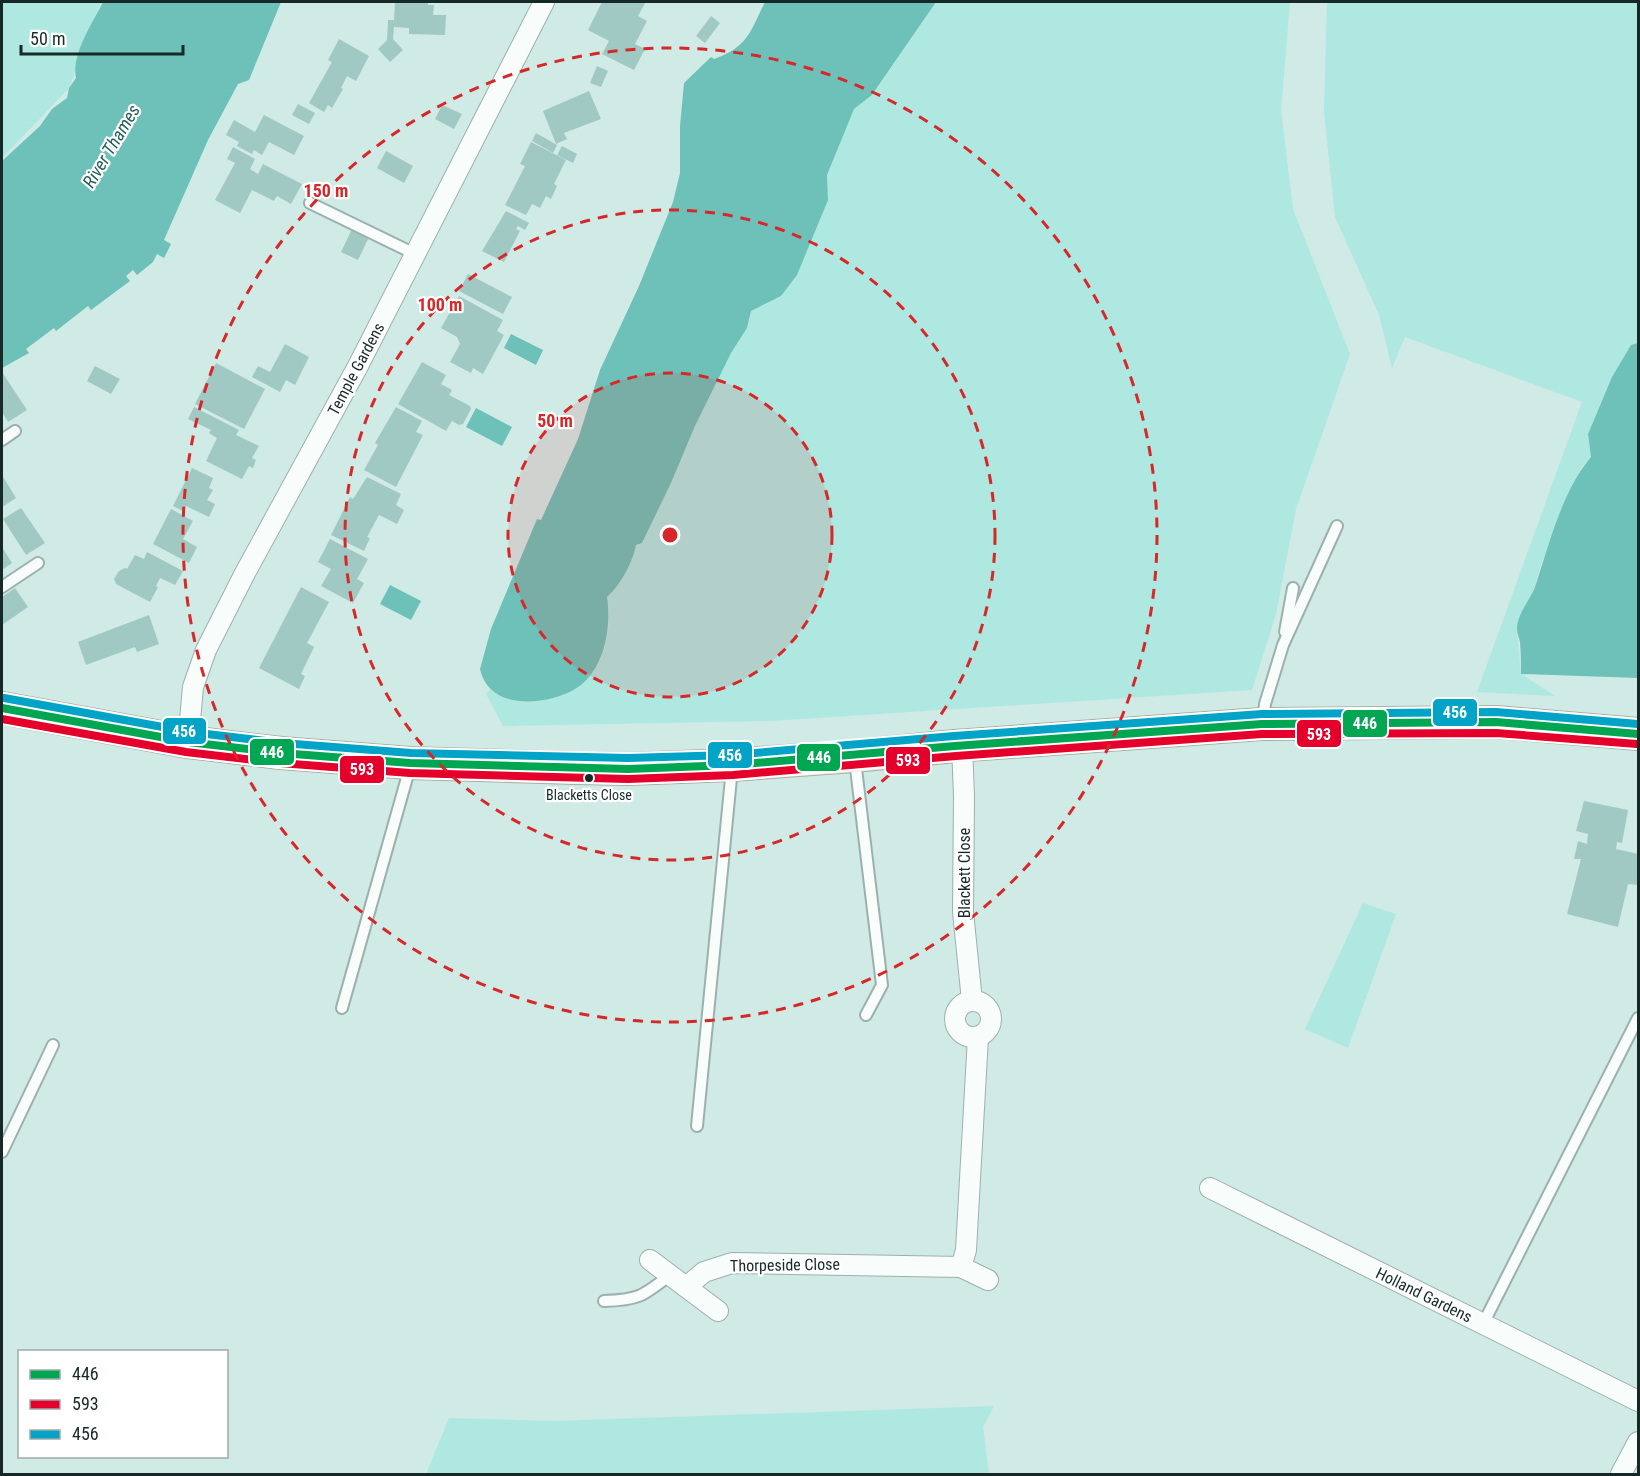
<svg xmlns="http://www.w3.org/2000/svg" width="1640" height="1476" font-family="'Roboto Condensed',sans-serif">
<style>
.green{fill:#aee8e0}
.water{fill:#6dc1b8}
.building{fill:#a1c9c4}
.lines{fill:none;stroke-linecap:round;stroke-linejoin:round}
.service-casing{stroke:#9cb1ae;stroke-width:14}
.minor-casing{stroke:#9cb1ae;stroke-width:22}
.primary-casing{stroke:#abaea5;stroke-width:34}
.service{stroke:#f8fcfb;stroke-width:10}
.minor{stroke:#f8fcfb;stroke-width:20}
.primary{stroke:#edebe7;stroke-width:32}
.bus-1-casing{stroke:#fff;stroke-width:12}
.bus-2-casing{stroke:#fff;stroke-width:12}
.bus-3-casing{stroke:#fff;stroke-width:12}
.bus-1{stroke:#00a651;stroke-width:8}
.bus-2{stroke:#e4002b;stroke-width:8}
.bus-3{stroke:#01a3c6;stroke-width:8}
.ring{fill:none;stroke:#d62828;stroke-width:3;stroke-dasharray:10 8}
.bus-dot{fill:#172927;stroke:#fff;stroke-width:2}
.labels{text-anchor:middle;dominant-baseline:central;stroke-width:4.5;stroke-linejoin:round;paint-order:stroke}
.bus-label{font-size:14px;fill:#172927;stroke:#fff}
.street-label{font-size:16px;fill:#172927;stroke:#fff}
.water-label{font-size:18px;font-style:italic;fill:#245f59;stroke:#fff}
.centre{fill:#d62828;stroke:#fff;stroke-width:3}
.ring-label{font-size:18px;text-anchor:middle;font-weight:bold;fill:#d62828;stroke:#fff;stroke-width:4.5;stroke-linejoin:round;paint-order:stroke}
.line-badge{stroke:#fff;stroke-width:2}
.badge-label{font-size:16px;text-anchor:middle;font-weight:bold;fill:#fff}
</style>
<rect width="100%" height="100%" fill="#d0eae6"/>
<g class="green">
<path d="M2,2h99l-32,86 -67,70z"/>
<path d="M936,2h354l-9,108 12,99 57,145 -54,155 -20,105 -24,76 -482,31 -267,5 -17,-32 4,-5c28,21 74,13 98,-12 19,-20 24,-55 19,-80 13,-11 26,-35 29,-52l6,-3 29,-59 24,-57 36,-73 16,-25 4,-17 30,-15 47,-96 -1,-25 27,-66 19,-14z"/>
<path d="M1327,2h311v341l-7,2 -19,32 -24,57 3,23 -10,11 -40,97 -7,24 -10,19 -7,20 4,46 34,22 -78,-4 105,-290 -177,-65 -13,31 -13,-53 -44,-98 -11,-105z"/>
<path d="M1363,903l33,11 -48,134 -43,-19z"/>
<path d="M994,1406l-11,21 6,47h-563l23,-56 105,3z"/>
</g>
<g class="water">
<path d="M103,2h178l-32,78 -11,4 -30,56 -44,100 7,4 -7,14 -7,-4 -4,8 -16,13 -4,-5 -7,6 4,5 -39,29 -3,-4 -32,25 -2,-3 -28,21 3,4 -27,15v-207l38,-35 12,-17 15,-11 2,-10 7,-10c-5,-23 17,-56 27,-76z"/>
<path d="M765,2h171l-64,93 -18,14 -27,66 1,25 -31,75 -16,21 -30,15 -4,17 -16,25 -36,73 -24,57 -29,60 -6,2c-3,17 -16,41 -29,52 5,31 -3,75 -32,92 -29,17 -86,22 -95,-20l11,-40 46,-110 4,1 37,-81 22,-69 39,-84 34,-84 7,-29v-47l4,-43 27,-26 3,2c34,-12 36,-27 51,-57z"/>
<path d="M511,334l32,16 -7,15 -32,-17z"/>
<path d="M1638,343v335l-117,-4c0,-10 0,-21 -1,-32 -1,-4 -3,-9 -3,-13 0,-15 13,-29 18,-42 14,-42 27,-96 56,-130l-3,-23 24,-57 19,-32z"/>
<path d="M476,408l36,19 -10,19 -36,-19z"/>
<path d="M390,585l31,16 -10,19 -31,-16z"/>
</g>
<g class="building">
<path d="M395,2h33v3h6l-1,10h13l-1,20 -36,-1v-6l-15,-1 -1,12 10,11 -13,12 -12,-13 9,-9 1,-20h6z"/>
<path d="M602,2l43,1 -7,13 9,5 -12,23 10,5 -11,21 -32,-16 7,-13 -21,-11z"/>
<path d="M711,16l9,7 -15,20 -9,-7z"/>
<path d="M339,39l30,17 -13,25 -9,-5 -6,12 2,1 -11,19 -4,-3 -4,7 -15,-9 23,-41 -4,-2z"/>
<path d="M597,66l11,5 -7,16 -11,-4z"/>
<path d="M589,91l12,28 -37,14 3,6 -11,5 -13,-33z"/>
<path d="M298,104l17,9 -6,11 -17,-9z"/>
<path d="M442,105l20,9 -8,15 -19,-10z"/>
<path d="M264,115l40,21 -10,19 -25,-13 -7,13 -8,-5 -2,4 -15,-8 2,-4 -13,-7 8,-15 21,12z"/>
<path d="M536,133l21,12 -4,8 -21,-12z"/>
<path d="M531,142l35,18 -12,24 3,2 -6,13 -5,-3 -6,12 -8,-4 -6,11 -21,-10 20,-39 -5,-2z"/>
<path d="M562,146l15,8 -4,9 -16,-8z"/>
<path d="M233,147l22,12 -5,10 8,5 5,-10 39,20 -11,20 -14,-8 -3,5 -22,-11 -12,23 -25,-13 20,-37 -8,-4z"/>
<path d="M386,151l27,15 -9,17 -27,-15z"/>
<path d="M506,211l23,12 -4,7 -7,-4 -2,3 4,2 -16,31 -22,-11z"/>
<path d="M353,227l17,8 -12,25 -17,-8z"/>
<path d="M468,274l44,23 -9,17 -44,-23z"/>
<path d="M459,296l44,24 -6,11 7,4 -21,39 -10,-6 -2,5 -21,-11 10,-18 -3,-7 -16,-9z"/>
<path d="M285,344l24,13 -14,28 -9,-5 -6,12 -28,-15 6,-11 12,6z"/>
<path d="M422,362l24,13 -5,9 11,6 -3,5 21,11 1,3 -8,15 -4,1 -7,-4 -6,10 -48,-27z"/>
<path d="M216,363l49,26 -21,40 -49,-25z"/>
<path d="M95,366l25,13 -9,15 -24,-13z"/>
<path d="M2,372l25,38 -19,12 -6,-10z"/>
<path d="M194,407l45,23 -3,5 23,11 -7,12 4,2 -3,8 -4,-2 -7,13 -36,-18 11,-23 -8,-5 2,-3 -23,-11z"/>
<path d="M396,407l26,14 -6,11 7,3 -27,52 -32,-17 14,-25 -3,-2z"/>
<path d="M192,468l21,10 -4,10 4,2 -6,10 8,4 -6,13 -23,-11 -3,5 -10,-5z"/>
<path d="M2,475l14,23 -14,9z"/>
<path d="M367,477l34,17 -5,11 8,5 -7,14 -18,-9 -12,22 3,1 -6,13 -33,-16 19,-38 3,2z"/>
<path d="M21,508l24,35 -19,12 -23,-36z"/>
<path d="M171,509l22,12 -10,18 14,8 -8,16 -36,-19z"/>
<path d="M330,539l38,20 -11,20 7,4 -11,20 -32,-17 10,-17 -13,-7z"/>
<path d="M2,547l10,16 -10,7z"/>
<path d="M147,552l36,19 -8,14 -15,-7 -4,8 2,1 -8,15 -34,-18 -2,-5 5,-8 6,-3 2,1 8,-14 9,4z"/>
<path d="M301,587l28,15 -22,41 7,4 -13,27 4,2 -6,13 -40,-21z"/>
<path d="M15,588l13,19 -26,18v-28z"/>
<path d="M149,615l10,29 -22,8 -2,-5 -49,18 -8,-23z"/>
<path d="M1584,801l44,9 -6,33 -5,-1 -1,7 22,5v31l-10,-1 -10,43 -51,-13 14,-55h-7l4,-18 9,3 1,-10 -12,-3z"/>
</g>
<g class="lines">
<defs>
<g id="service">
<path d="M310,203l105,51"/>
<path d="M2,440l13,-9"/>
<path d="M2,587l36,-24"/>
<path d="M1285,632l8,-44"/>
<path d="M1263,721l2,-17 18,-59 54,-119"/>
<path d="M855,760l27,225 -16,30"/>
<path d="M342,1008l68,-241"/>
<path d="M697,1126l35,-358"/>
<path d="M2,1152l51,-107"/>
<path d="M604,1301c35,-1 39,-5 66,-26"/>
<path d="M1483,1324l155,-306"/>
</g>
<g id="minor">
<path d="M188,742l5,-55 13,-37 39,-77 113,-207 186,-364"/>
<path d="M962,745l2,51 -1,116 9,89"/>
<circle cx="973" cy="1019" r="18"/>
<path d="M1210,1188l428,213"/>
<path d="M650,1260l68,51"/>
<path d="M961,1267l5,-17 12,-213"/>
<path d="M686,1287l18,-15 28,-9 229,4 27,13"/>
<path d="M1621,1474l17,-32"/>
</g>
<path id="primary" d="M2,708l186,34 93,11 129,10 165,5 53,1 104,-4 122,-9 101,-10 307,-22 234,-2 142,12"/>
</defs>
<use href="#service" class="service-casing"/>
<use href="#minor" class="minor-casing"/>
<use href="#primary" class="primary-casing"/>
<use href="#service" class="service"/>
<use href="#minor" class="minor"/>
<use href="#primary" class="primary"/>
<defs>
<path id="bus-1" d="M2,708l186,34 93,11 129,10 218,6 104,-4 223,-19 307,-22 234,-2 142,12"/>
<path id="bus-2" d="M2,719l184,33 94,11 130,10 218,6 105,-4 223,-19 306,-22 234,-1 141,11"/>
<path id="bus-3" d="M4,698l186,34 92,11 129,10 217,5 103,-3 223,-19 308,-22 234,-2 142,12"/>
</defs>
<use href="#bus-1" class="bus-1-casing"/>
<use href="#bus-2" class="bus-2-casing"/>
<use href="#bus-3" class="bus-3-casing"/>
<use href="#bus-1" class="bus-1"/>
<use href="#bus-2" class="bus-2"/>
<use href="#bus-3" class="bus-3"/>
</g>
<circle cx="670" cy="535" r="162" fill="#d62828" fill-opacity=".12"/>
<g class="ring">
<circle cx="670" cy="535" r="162"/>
<circle cx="670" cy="535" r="325"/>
<circle cx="670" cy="535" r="487"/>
</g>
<circle class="bus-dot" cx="589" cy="778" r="5"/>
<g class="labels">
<g class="bus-label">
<text x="589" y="795">Blacketts Close</text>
</g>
<g class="street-label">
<text transform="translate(356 369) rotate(-62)">Temple Gardens</text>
<text transform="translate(964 873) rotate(-90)">Blackett Close</text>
<text transform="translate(785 1265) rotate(-1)">Thorpeside Close</text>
<text transform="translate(1424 1295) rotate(26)">Holland Gardens</text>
</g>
<g class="water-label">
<text transform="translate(111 146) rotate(-59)">River Thames</text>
</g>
</g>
<circle cx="670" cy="535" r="9" class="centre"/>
<g class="ring-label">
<text x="326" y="197">150 m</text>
<text x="440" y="311">100 m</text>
<text x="555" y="427">50 m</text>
</g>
<g class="line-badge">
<rect x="1432" y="698" width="46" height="29" rx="6" fill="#01a3c6"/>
<rect x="1342" y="709" width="46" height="29" rx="6" fill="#00a651"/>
<rect x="162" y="717" width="45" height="28" rx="6" fill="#01a3c6"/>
<rect x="1296" y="719" width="46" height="29" rx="6" fill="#e4002b"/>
<rect x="249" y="738" width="46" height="28" rx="6" fill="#00a651"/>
<rect x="707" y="741" width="46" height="28" rx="6" fill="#01a3c6"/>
<rect x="796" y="743" width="45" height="29" rx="6" fill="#00a651"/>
<rect x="885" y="746" width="46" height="29" rx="6" fill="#e4002b"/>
<rect x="339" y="755" width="46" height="29" rx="6" fill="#e4002b"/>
</g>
<g class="badge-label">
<text x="1455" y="718">456</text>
<text x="1365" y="729">446</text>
<text x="184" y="737">456</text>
<text x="1319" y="740">593</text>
<text x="272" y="758">446</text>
<text x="730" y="761">456</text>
<text x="819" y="763">446</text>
<text x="908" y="766">593</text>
<text x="362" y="775">593</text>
</g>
<rect width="1640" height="1476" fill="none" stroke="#172927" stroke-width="6"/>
<rect x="18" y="1350" width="210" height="108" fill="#ffffff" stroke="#a2a9a9" stroke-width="1.5"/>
<rect x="30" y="1370" width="30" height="9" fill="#00a651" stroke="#a2a9a9" stroke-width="1.5"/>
<text x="72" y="1380" font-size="18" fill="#172927">446</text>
<rect x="30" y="1400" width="30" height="9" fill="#e4002b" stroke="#a2a9a9" stroke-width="1.5"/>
<text x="72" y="1410" font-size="18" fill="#172927">593</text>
<rect x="30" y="1430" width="30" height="9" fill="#01a3c6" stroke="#a2a9a9" stroke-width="1.5"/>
<text x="72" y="1440" font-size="18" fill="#172927">456</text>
<path d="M21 45v9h162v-9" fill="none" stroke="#172927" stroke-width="3"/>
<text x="30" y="45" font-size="18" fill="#172927" stroke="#ffffff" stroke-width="4.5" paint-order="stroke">50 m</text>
</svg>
